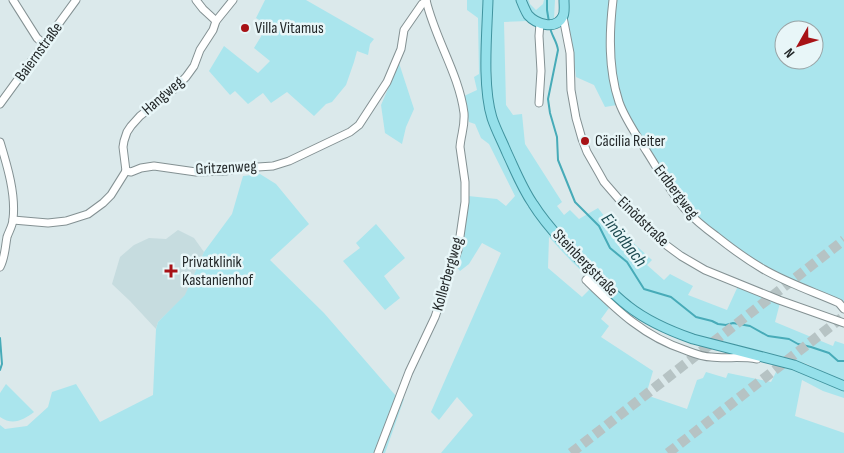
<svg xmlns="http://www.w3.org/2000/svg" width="844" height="453" font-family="'Sofia Sans Condensed',sans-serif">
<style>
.built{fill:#c6dcdf}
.green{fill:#aae5ed;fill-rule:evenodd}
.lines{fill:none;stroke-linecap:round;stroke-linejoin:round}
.stream{stroke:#47abb8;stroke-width:2}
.highway-tunnel{stroke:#b6c3c4;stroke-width:10;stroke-dasharray:10 5;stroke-linecap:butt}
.minor-casing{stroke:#849193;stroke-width:9}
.major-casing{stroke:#40939e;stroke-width:11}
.minor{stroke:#fff;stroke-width:7}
.major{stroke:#95e0ea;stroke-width:9}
.poi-dot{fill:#a71216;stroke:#e8f6f8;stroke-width:2}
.labels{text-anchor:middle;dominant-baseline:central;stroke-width:5;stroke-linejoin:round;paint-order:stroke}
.poi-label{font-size:16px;fill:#24292a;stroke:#e8f6f8;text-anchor:start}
.street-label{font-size:16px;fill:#24292a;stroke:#e8f6f8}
.water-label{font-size:18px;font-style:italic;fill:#1c494f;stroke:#e8f6f8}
</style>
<rect width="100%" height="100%" fill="#dbe9eb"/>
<path class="built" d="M178,230l16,8 10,14 -19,44 -27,26 -2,7 -26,-28 -18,-17 8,-27 14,-12 15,-7 17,1z"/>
<g class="green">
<path d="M265,0h41l68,39 -4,5 -2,11 -11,-4 -3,11 -8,23 -14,17 -6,2 -12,12 -27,-24 -16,11 -8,-10 -15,11 -13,-13 -5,4 -21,-24 15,-25 34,27 12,-12 -16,-13 14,-23 -12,-7z"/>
<path d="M467,0h17l2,101 34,86 79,96c-20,-11 -35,-30 -50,-46l-1,31 34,29 8,-8 19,19 -8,11 8,7 -8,11 52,34 -7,24 41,14 10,-29 6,-2 3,-6 20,6 2,-5 43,9 5,-10 1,-9 27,9 40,19v7l-21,-7 -21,-11 -7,36 49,17v20h-403l32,-38 -16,-18 -18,23 -8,-8 70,-159 -19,-10 -13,21 -9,7 -5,-6 13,-69 29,3 9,7 9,-10 -26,-52 -8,-6 -6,-14 -6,-2 -5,-26 13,-6 -3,-13 5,-3 -1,-56 -11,-8z"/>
<path d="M491,0h26l10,19v2l-23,1 2,83 7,10 9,-1 3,30 37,58 -5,4 7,9 6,-5 9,9 19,-11 7,9 47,43 -5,5 17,15 6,-6 23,12 -5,9 39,15 11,-24 42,17 -5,19 58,24 2,-5 9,3v38l-37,-18 -19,-6 -74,-17 -29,-8 -26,-12 -18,-10 -15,-12 -75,-77 -13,-17 -13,-24 -24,-53 -6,-15 -3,-20 -1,-27z"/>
<path d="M525,0h4l1,4 6,6 7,-6 1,-4h11l-1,19c-15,4 -24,-6 -29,-19z"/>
<path d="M567,0h277v302l-49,-19 -30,-15 -60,-43 -20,-20 -32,-46 -30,-55 -18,3 -11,-22 -18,-8 -3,-27 -5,-30zM784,30h30v30h-30z"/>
<path d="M399,63l15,46 -8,18 -4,17 -17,-11 -4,-28z"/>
<path d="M260,174l16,10 33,40 -39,36 54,53 72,83 8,3 -19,54h-385v-28l5,4 22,-3 21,-19 4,-15 24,-8 24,38 53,-27 3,-66 2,-7 27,-27 19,-43 28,-38 11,-38z"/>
<path d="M376,224l29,34 -21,18 16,22 -15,12 -42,-49 17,-13 -4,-5z"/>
<path d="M6,384l28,28c-11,8 -21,14 -34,5v-24z"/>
</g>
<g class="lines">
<g class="stream">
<path d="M547,0v10l2,12"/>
<path d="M550,27c1,8 7,14 8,23l-10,49 2,14 7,24 1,23 17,42 24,24 11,22 17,14 17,27 27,8 25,20 16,4 6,3 8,1 7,-2 17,3 18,10 21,3 9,5 13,3 18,6 9,8h6"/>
<path d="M0,338l2,26 -2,6"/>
</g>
<g class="highway-tunnel">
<path d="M571,453l273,-213"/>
<path d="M668,453l176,-137"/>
</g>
<defs>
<g id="minor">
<path d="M13,0l24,38 7,6"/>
<path d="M196,0l7,9 13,12"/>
<path d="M613,0c-4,34 -5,69 6,102 6,17 18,34 28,50 12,19 23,39 38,57 9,10 20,19 31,27 15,12 30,23 47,33 24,14 51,23 76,34l5,6"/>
<path d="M563,17l7,36 1,37 5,28 6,21 5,13 12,21 5,9 26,30 28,27 23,17 24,14 74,30 65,23"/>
<path d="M539,103l2,-32 -2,-35 1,-13"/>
<path d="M0,104l76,-104"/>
<path d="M0,142c7,23 16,52 13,77 0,6 -4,12 -6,18 -2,11 -2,21 -7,30"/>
<path d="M126,171l5,1 10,-4 13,-2 42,6 29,-1 20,-3 28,-2 16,-5 61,-29 9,-7 28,-43 14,-33 3,-19 18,-26 4,-3"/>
<path d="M126,171l-3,-24 1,-6 3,-9 4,-6 9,-10 33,-26 13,-13 8,-11 6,-16 13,-20 3,-9 17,-21"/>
<path d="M13,220l35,3 18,-2 22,-7 15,-11 8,-8 15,-24"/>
<path d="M607,291l-19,-13 -2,2c31,30 57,56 99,70 8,3 17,7 26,7 15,2 30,-1 46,2"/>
<path d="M378,453l31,-81 26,-55 23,-67 7,-48v-20l-5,-35c1,-13 5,-20 4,-34 -5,-39 -29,-74 -38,-113"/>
</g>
<g id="major">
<path d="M488,0c-1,34 -6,85 4,118 4,12 10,23 15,35 8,17 15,35 26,51 15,24 42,51 62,71 11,11 21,22 33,31 19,15 42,25 65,33l101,26 50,21"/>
<path d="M521,0c2,5 4,10 7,15 8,9 28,16 35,1 2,-4 1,-11 1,-16"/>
</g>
</defs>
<use href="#minor" class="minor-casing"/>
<use href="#major" class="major-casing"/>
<use href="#minor" class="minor"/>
<use href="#major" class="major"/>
</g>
<g class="poi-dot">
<circle cx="245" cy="28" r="5"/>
<circle cx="585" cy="141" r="5"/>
<path d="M168.5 263.5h5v5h5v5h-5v5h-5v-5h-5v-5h5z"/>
</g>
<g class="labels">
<g class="poi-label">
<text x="255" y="28">Villa Vitamus</text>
<text x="595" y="141">Cäcilia Reiter</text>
<text x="182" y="262">Privatklinik<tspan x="182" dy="18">Kastanienhof</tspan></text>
</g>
<g class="street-label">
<text transform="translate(39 52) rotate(-54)">Baiernstraße</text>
<text transform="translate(163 96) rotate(-41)">Hangweg</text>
<text transform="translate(226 168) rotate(-3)">Gritzenweg</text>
<text transform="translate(676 192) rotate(53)">Erdbergweg</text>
<text transform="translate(643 222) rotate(44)">Einödstraße</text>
<text transform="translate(585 263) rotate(46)">Steinbergstraße</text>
<text transform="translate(448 274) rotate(-74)">Kollerbergweg</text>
</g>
<g class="water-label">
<text transform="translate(624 240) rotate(52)">Einödbach</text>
</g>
</g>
<g transform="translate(799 45) rotate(231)"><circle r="24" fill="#e8f6f8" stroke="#9aa4a6"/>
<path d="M0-4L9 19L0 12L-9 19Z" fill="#a71216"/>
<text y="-8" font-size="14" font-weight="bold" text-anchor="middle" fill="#24292a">N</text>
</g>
</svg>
